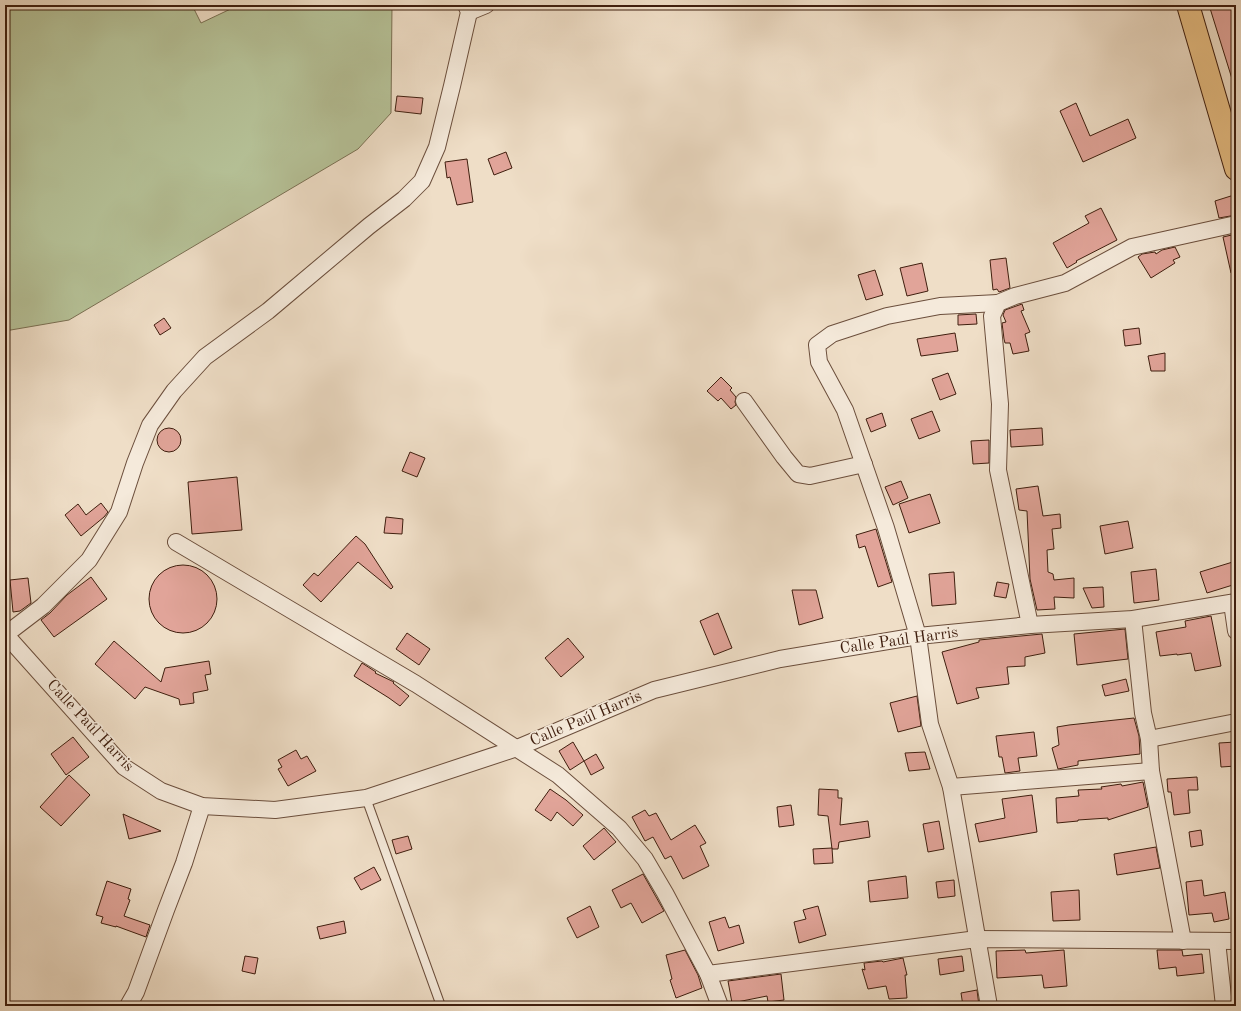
<svg xmlns="http://www.w3.org/2000/svg" width="1241" height="1011" font-family="'Old Standard TT',serif">
<style>
.green{fill:#b6c298;stroke:#7a7053}
.building{fill:#e1a499;stroke:#3f1e0e}
.lines{fill:none;stroke-linecap:round;stroke-linejoin:round}
.lane-casing{stroke:#6b4e3c;stroke-width:10}
.street-casing{stroke:#6b4e3c;stroke-width:18}
.primary-casing{stroke:#3f1e0e;stroke-width:24}
.lane{stroke:#f5eadb;stroke-width:8}
.street{stroke:#f5eadb;stroke-width:16}
.primary{stroke:#e8bf84;stroke-width:22}
.labels{text-anchor:middle;dominant-baseline:central;stroke-width:3.5;stroke-linejoin:round;paint-order:stroke}
.street-label{font-size:16px;fill:#3f1e0e;stroke:#f5eadb}
</style>
<rect width="100%" height="100%" fill="#efdec7"/>
<filter id="stains"><feTurbulence type="fractalNoise" baseFrequency=".005" numOctaves="4"/><feColorMatrix values="0 0 0 0 .2 0 0 0 0 .09 0 0 0 0 .02 0 0 0 .5 -.17"/></filter>
<radialGradient id="worn" r=".72"><stop offset=".6" stop-color="#630" stop-opacity="0"/><stop offset="1" stop-color="#630" stop-opacity=".3"/></radialGradient>
<path class="green" d="M5,5h187l9,18 38,-18h153l-1,108 -33,36 -289,171 -64,11z"/>
<g class="building">
<path d="M1209,5h27v77h-3z"/>
<path d="M397,96l26,2 -2,16 -26,-3z"/>
<path d="M1076,103l14,33 38,-17 8,19 -53,24 -23,-51z"/>
<path d="M506,152l6,16 -18,7 -6,-16z"/>
<path d="M467,159l6,43 -16,3 -7,-28 -3,1 -2,-16z"/>
<path d="M1234,195l2,7v13l-17,3 -4,-17z"/>
<path d="M1101,208l16,32 -41,21 1,1 -10,6 -14,-25 36,-20 -4,-7z"/>
<path d="M1236,234v38l-5,1 -8,-36z"/>
<path d="M1175,247l5,10 -7,3 2,3 -24,15 -13,-21 4,-3 13,-2 1,2 6,-4z"/>
<path d="M1006,258l4,30 -11,4 -2,-3 -4,1 -3,-30z"/>
<path d="M922,263l6,28 -21,5 -7,-28z"/>
<path d="M875,270l8,25 -17,5 -8,-25z"/>
<path d="M1022,304l2,6 -3,1 9,21 -5,2 4,17 -16,3 -3,-11h-5l-1,-4 -2,-16 4,-1 -3,-7 2,-5z"/>
<path d="M976,314l1,10 -19,1v-10z"/>
<path d="M164,318l7,10 -11,7 -6,-10z"/>
<path d="M1139,328l2,16 -16,2 -2,-16z"/>
<path d="M955,333l3,18 -37,5 -4,-17z"/>
<path d="M1165,353v18h-14l-3,-15z"/>
<path d="M948,373l8,21 -16,6 -8,-21z"/>
<path d="M721,377l11,11 -2,2 6,7 -1,5 1,3 -5,4 -10,-11 -3,3 -11,-10z"/>
<path d="M932,411l8,20 -21,8 -8,-20z"/>
<path d="M882,413l4,13 -15,6 -5,-13z"/>
<path d="M1042,428l1,17 -32,2 -1,-17z"/>
<circle cx="169" cy="440" r="12"/>
<path d="M989,440v23l-16,1 -2,-23z"/>
<path d="M410,452l15,6 -8,19 -15,-6z"/>
<path d="M237,477l5,53 -50,4 -4,-52z"/>
<path d="M901,481l7,17 -15,7 -8,-18z"/>
<path d="M1038,486l5,30 17,-2 1,14 -9,1 2,20 -7,1 1,22 5,2 1,6 20,-2v20l-20,-1 1,12 -18,1 -7,-31 -3,-68 -8,-1 -3,-21z"/>
<path d="M930,494l10,29 -31,10 -10,-29z"/>
<path d="M101,503l7,9 -4,5 -23,19 -16,-21 13,-11 8,11z"/>
<path d="M386,517l17,2 -1,15 -18,-1z"/>
<path d="M1128,521l5,27 -28,6 -5,-28z"/>
<path d="M876,529l16,53 -14,5 -13,-41 -6,2 -3,-13z"/>
<path d="M356,536l9,8 28,43 -2,2 -33,-27 -37,40 -18,-17 11,-12 4,3z"/>
<path d="M1236,561v23l-29,9 -7,-21z"/>
<circle cx="183" cy="599" r="34"/>
<path d="M1156,569l3,31 -25,3 -3,-31z"/>
<path d="M954,572l2,32 -24,2 -3,-32z"/>
<path d="M91,577l16,22 -53,38 -13,-17 9,-7 17,-18z"/>
<path d="M28,578l3,25 -11,8 -7,1 -3,-32z"/>
<path d="M997,582l12,2 -3,14 -12,-2z"/>
<path d="M1103,587l1,20 -12,1 -9,-20z"/>
<path d="M792,590h24l7,28 -24,7z"/>
<path d="M718,613l14,35 -18,7 -14,-34z"/>
<path d="M1211,616l10,50 -26,5 -4,-18 -14,2v-1l-17,2 -4,-24 30,-5 -1,-6z"/>
<path d="M1125,629l3,30 -51,6 -3,-31z"/>
<path d="M407,633l23,16 -11,16 -23,-16z"/>
<path d="M1042,634l3,19 -20,4v9l-18,1 2,17 -33,4 3,10 -22,6 -15,-52 37,-10v-2z"/>
<path d="M568,638l16,19 -23,20 -16,-19z"/>
<path d="M114,641l47,41 4,-14 44,-7 2,13 -6,1 3,15 -15,3 1,10 -14,2 -1,-6 -34,-12 -10,12 -40,-35z"/>
<path d="M362,663l14,9 -1,1 19,9 -1,1 16,13 -9,10 -11,-8 -35,-22z"/>
<path d="M1126,679l3,12 -24,5 -3,-11z"/>
<path d="M917,696l4,30 -23,6 -8,-29z"/>
<path d="M1134,718l5,18 1,18 -62,7v4l-20,4 -6,-21 7,-3 -2,-18 12,-2z"/>
<path d="M1034,732l3,24 -19,2 2,13 -15,2 -3,-16h-3l-3,-21z"/>
<path d="M73,737l16,20 -23,18 -15,-21z"/>
<path d="M573,742l11,19 -14,9 -11,-19z"/>
<path d="M1236,742v24l-15,1 -2,-24z"/>
<path d="M296,750l5,9 6,-3 9,15 -28,15 -10,-17 4,-2 -4,-7z"/>
<path d="M925,752l5,17 -21,2 -4,-18z"/>
<path d="M596,754l8,14 -13,7 -7,-14z"/>
<path d="M69,775l21,20 -29,31 -21,-19z"/>
<path d="M1197,777l1,13h-10l2,23 -16,2 -3,-23h-3l-1,-13z"/>
<path d="M1143,782l5,25 -40,13v-2l-30,2v1l-21,2 -1,-25 23,-2 -1,-6 24,-1 -1,-2 20,-3 1,2z"/>
<path d="M550,789l16,11 17,15 -10,11 -16,-14 -6,9 -16,-11z"/>
<path d="M819,789l19,1v8h4l-2,27 28,-4 2,16 -31,5 -1,7h-6l-4,-33 -10,-1z"/>
<path d="M1032,795l5,37 -58,10 -4,-18 30,-6 -3,-19z"/>
<path d="M791,805l3,20 -15,2 -2,-20z"/>
<path d="M645,810l4,6 7,-3 15,27 24,-15 11,18 -6,3 9,20 -26,13 -12,-23 -6,3 -12,-22 -8,4 -13,-24z"/>
<path d="M123,814l38,17 -32,8z"/>
<path d="M939,821l5,28 -16,3 -5,-28z"/>
<path d="M604,828l12,14 -22,18 -11,-14z"/>
<path d="M1201,830l2,15 -12,2 -2,-15z"/>
<path d="M408,836l4,13 -16,5 -4,-14z"/>
<path d="M1156,847l4,21 -43,7 -3,-21z"/>
<path d="M832,848l1,15 -19,1 -1,-15z"/>
<path d="M374,867l7,13 -20,10 -7,-12z"/>
<path d="M643,874l21,37 -22,12 -11,-20 -10,5 -9,-18z"/>
<path d="M906,876l2,22 -38,4 -2,-21z"/>
<path d="M954,880l1,16 -17,2 -2,-16z"/>
<path d="M1202,880l2,16 21,-4 4,27 -15,3 -2,-9 -23,2 -3,-33z"/>
<path d="M107,881l24,8 -3,10 2,1 -6,16 26,9 -4,12 -30,-11v1l-15,-4 2,-6 -7,-2z"/>
<path d="M1079,890l1,30 -27,1 -2,-29z"/>
<path d="M590,906l9,21 -22,11 -10,-20z"/>
<path d="M818,906l8,29 -27,8 -5,-21 12,-3 -3,-9z"/>
<path d="M725,917l4,11 10,-3 5,18 -26,8 -9,-29z"/>
<path d="M344,921l2,12 -26,6 -3,-12z"/>
<path d="M685,950l13,25 4,13 -26,10 -6,-18 2,-1 -6,-24z"/>
<path d="M1025,950l1,3 38,-3 3,36 -23,2 -2,-13 -45,3 -1,-27z"/>
<path d="M1157,950h25l1,6 19,-2 2,19 -27,3 -1,-9 -17,2z"/>
<path d="M245,956l13,2 -3,16 -13,-3z"/>
<path d="M962,956l2,15 -24,4 -2,-16z"/>
<path d="M903,958l4,17h-2l2,23 -18,1 -3,-13 -18,3 -6,-20 3,1 -1,-7 18,-2 1,1z"/>
<path d="M781,974l3,26 -16,2 -1,-6 -35,7 -4,-22z"/>
<path d="M977,990l2,16h-16l-2,-13z"/>
</g>
<g class="lines">
<defs>
<path id="lane" d="M366,798l75,208"/>
<g id="street">
<path d="M469,12l17,-7"/>
<path d="M744,401l40,56 14,17 12,2 54,-12"/>
<path d="M176,542l240,142 142,91 61,53 26,31 20,34 43,81 12,32"/>
<path d="M1232,603l4,28"/>
<path d="M1133,619l10,94 6,26 2,32 32,170"/>
<path d="M1030,625l-32,-155 2,-66 -8,-88 6,-13 17,-7 50,-13 67,-36 104,-23"/>
<path d="M5,635l38,-29 46,-46 30,-48 16,-49 15,-38 24,-34 31,-34 63,-46 101,-85 35,-27 18,-18 15,-34 15,-61 17,-74 -3,-7"/>
<path d="M6,635l118,132 37,24 41,15 73,4 91,-12 151,-50 137,-58 126,-31 138,-23 112,-11 103,-6 103,-17"/>
<path d="M1149,739l87,-17"/>
<path d="M951,787l200,-16"/>
<path d="M1217,941l7,65"/>
<path d="M708,974l269,-35 259,2"/>
<path d="M128,1006l8,-14 30,-82 18,-47 18,-57"/>
<path d="M989,1006l-38,-219 -21,-63 -12,-88 -32,-108 -41,-118 -26,-48 -2,-17 15,-11 55,-18 53,-10 58,-3"/>
</g>
<path id="primary" d="M1188,5l48,164"/>
</defs>
<use href="#lane" class="lane-casing"/>
<use href="#street" class="street-casing"/>
<use href="#primary" class="primary-casing"/>
<use href="#lane" class="lane"/>
<use href="#street" class="street"/>
<use href="#primary" class="primary"/>
</g>
<g class="labels">
<g class="street-label">
<text transform="translate(899 641) rotate(-8)">Calle Paúl Harris</text>
<text transform="translate(586 719) rotate(-23)">Calle Paúl Harris</text>
<text transform="translate(90 726) rotate(47)">Calle Paúl Harris</text>
</g>
</g>
<rect width="1241" height="1011" fill="none" stroke="#efdec7" stroke-width="20"/>
<rect x="6" y="6" width="1229" height="999" fill="none" stroke="#3f1e0e" stroke-width="2"/>
<rect x="10" y="10" width="1221" height="991" fill="none" stroke="#3f1e0e"/>
<rect width="100%" height="100%" filter="url(#stains)"/>
<rect width="100%" height="100%" fill="url(#worn)"/>
</svg>
